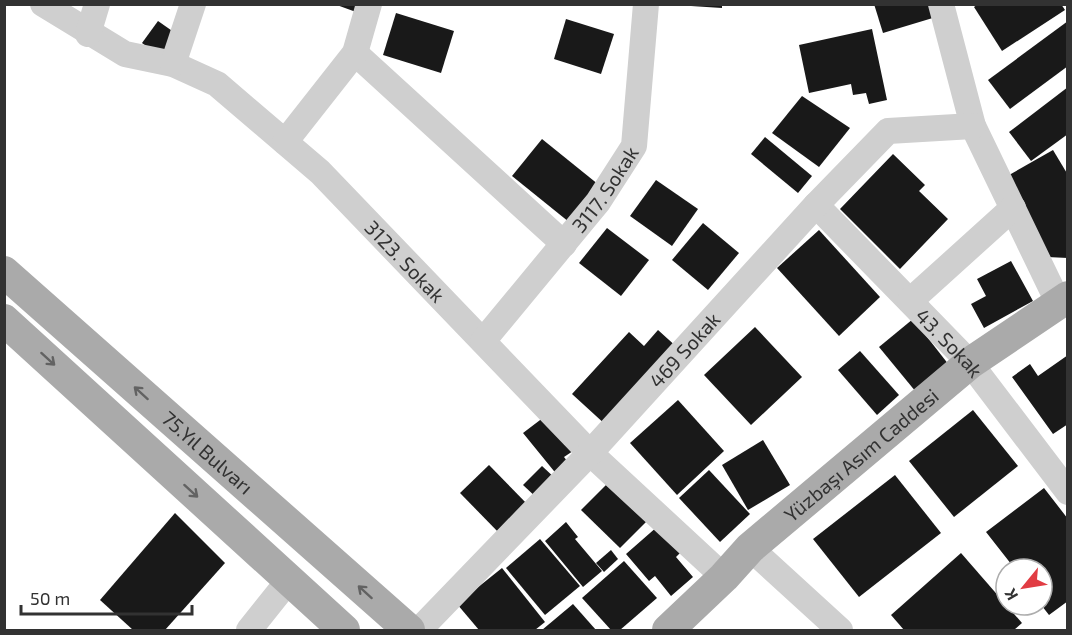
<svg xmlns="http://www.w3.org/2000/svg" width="1072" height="635" font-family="'Exo 2',sans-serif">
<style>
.building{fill:#191919}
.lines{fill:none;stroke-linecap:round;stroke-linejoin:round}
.minor{stroke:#cfcfcf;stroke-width:26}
.major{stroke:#aaa;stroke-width:32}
.oneway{stroke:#626262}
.labels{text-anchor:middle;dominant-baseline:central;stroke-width:6;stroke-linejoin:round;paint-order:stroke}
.street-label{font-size:20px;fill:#323232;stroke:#fff}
</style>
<rect width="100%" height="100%" fill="#fff"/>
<g class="building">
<path d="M334,4h24l-2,8z"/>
<path d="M691,4h31v4l-31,-2z"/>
<path d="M874,4h58l4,13 -53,16z"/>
<path d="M978,4h83l4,6 -63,41 -28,-44z"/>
<path d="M396,13l58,18 -13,42 -58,-18z"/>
<path d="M566,19l48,15 -13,40 -47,-15z"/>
<path d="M158,21l20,14 -16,23 -20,-15z"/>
<path d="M1068,21v45l-58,43 -22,-29z"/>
<path d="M872,29l15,71 -18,4 -3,-11 -13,2 -2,-11 -42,9 -10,-48z"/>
<path d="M1068,87v47l-37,27 -22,-29z"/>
<path d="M802,96l48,32 -31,39 -47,-34z"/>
<path d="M765,137l47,39 -14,17 -47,-39z"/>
<path d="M542,139l57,46 -30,37 -57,-46z"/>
<path d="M1053,150l15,25v83l-21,-1 -45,-78z"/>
<path d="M893,154l32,31 -6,6 29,28 -48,50 -60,-60z"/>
<path d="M656,180l42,29 -26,37 -42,-30z"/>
<path d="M703,223l36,30 -31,37 -36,-30z"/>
<path d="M607,228l42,32 -28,36 -42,-33z"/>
<path d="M819,230l61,67 -41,39 -62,-68z"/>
<path d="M1011,261l22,40 -49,27 -13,-24 15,-8 -9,-17z"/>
<path d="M913,319l36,46 -33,27 -37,-45z"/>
<path d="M755,327l47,50 -51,48 -47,-50z"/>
<path d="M658,330l21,19 -72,77 -35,-32 57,-62 15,14z"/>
<path d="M860,351l39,44 -22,20 -39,-45z"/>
<path d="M1068,355v69l-15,10 -41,-57 18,-13 8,12z"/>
<path d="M678,400l46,51 -47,44 -47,-52z"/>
<path d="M973,410l45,56 -64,51 -45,-56z"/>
<path d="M548,414l28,35 -12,8 7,9 -13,10 -35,-43z"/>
<path d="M763,440l27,45 -42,25 -26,-45z"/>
<path d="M489,465l40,41 -28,29 -41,-42z"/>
<path d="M542,466l15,14 -19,19 -15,-14z"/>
<path d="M709,470l41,44 -30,28 -41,-44z"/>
<path d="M895,475l46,58 -82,64 -46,-58z"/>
<path d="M609,482l38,39 -27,27 -39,-38z"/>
<path d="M1044,488l24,31v82l-19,14 -7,-9v-37h-27l-29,-37z"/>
<path d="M175,513l50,50 -60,67h-32l-33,-30z"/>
<path d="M566,522l12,15 -3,2 27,32 -19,16 -38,-46z"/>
<path d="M658,526l22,27 -4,4 17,20 -22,19 -16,-20 -6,5 -23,-27z"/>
<path d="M540,539l40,47 -35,29 -39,-47z"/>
<path d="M611,550l7,9 -14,13 -8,-9z"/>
<path d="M961,553l61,70 -8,7h-110l-13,-15z"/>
<path d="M624,561l33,37 -37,32h-9l-29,-32z"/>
<path d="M502,568l43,54 -10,8h-56l-22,-26z"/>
<path d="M573,604l23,26h-54z"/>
</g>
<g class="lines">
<g class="minor">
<path id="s1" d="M43,4l82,50 48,10 44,20 103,88 270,281 134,124"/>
<path d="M941,4l32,122 86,178"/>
<path d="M88,34l9,-30"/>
<path d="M355,53l209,191"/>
<path d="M173,64l20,-60"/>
<path d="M285,142l70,-89 14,-49"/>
<path id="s2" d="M816,205l154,158 98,129"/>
<path d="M910,301l103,-93"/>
<path id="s3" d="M483,341l115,-139 36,-56 12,-142"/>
<path d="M750,548l90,82"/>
<path d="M249,630l40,-50"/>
<path id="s4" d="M419,630l171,-177 226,-248 72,-74 85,-5"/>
</g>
<g class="major">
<path id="s5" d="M4,272l405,358"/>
<path d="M4,320l340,310"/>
<path id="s6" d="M668,630l56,-53 26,-29 220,-185 98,-66"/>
</g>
</g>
<defs><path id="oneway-shaft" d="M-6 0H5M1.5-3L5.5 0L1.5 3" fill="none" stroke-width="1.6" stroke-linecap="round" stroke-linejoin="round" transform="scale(1.5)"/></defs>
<g class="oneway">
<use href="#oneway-shaft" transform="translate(48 359) rotate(42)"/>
<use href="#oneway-shaft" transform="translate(141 393) rotate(-138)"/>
<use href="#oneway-shaft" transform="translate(191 491) rotate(42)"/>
<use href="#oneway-shaft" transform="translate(365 592) rotate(-138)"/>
</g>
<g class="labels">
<g class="street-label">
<text stroke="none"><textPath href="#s3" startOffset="195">3117. Sokak</textPath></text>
<text stroke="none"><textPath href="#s1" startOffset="452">3123. Sokak</textPath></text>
<text stroke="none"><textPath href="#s2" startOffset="192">43. Sokak</textPath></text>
<text stroke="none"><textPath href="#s4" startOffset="386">469 Sokak</textPath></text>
<text stroke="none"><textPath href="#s5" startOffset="272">75.Yıl Bulvarı</textPath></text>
<text stroke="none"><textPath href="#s6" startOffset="261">Yüzbaşı Asım Caddesi</textPath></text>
</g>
</g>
<rect width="1072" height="635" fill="none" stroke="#323232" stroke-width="12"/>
<g transform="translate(1024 587) rotate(240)"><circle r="28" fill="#ffffff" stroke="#adadad" stroke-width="1.5"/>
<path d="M0-4.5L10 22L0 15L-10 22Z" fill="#e13c43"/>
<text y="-9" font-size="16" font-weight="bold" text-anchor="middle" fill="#323232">K</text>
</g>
<path d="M21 605v9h171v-9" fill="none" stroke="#323232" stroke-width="3"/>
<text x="30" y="605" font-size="18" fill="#323232" stroke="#ffffff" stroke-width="4.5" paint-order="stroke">50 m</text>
</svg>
